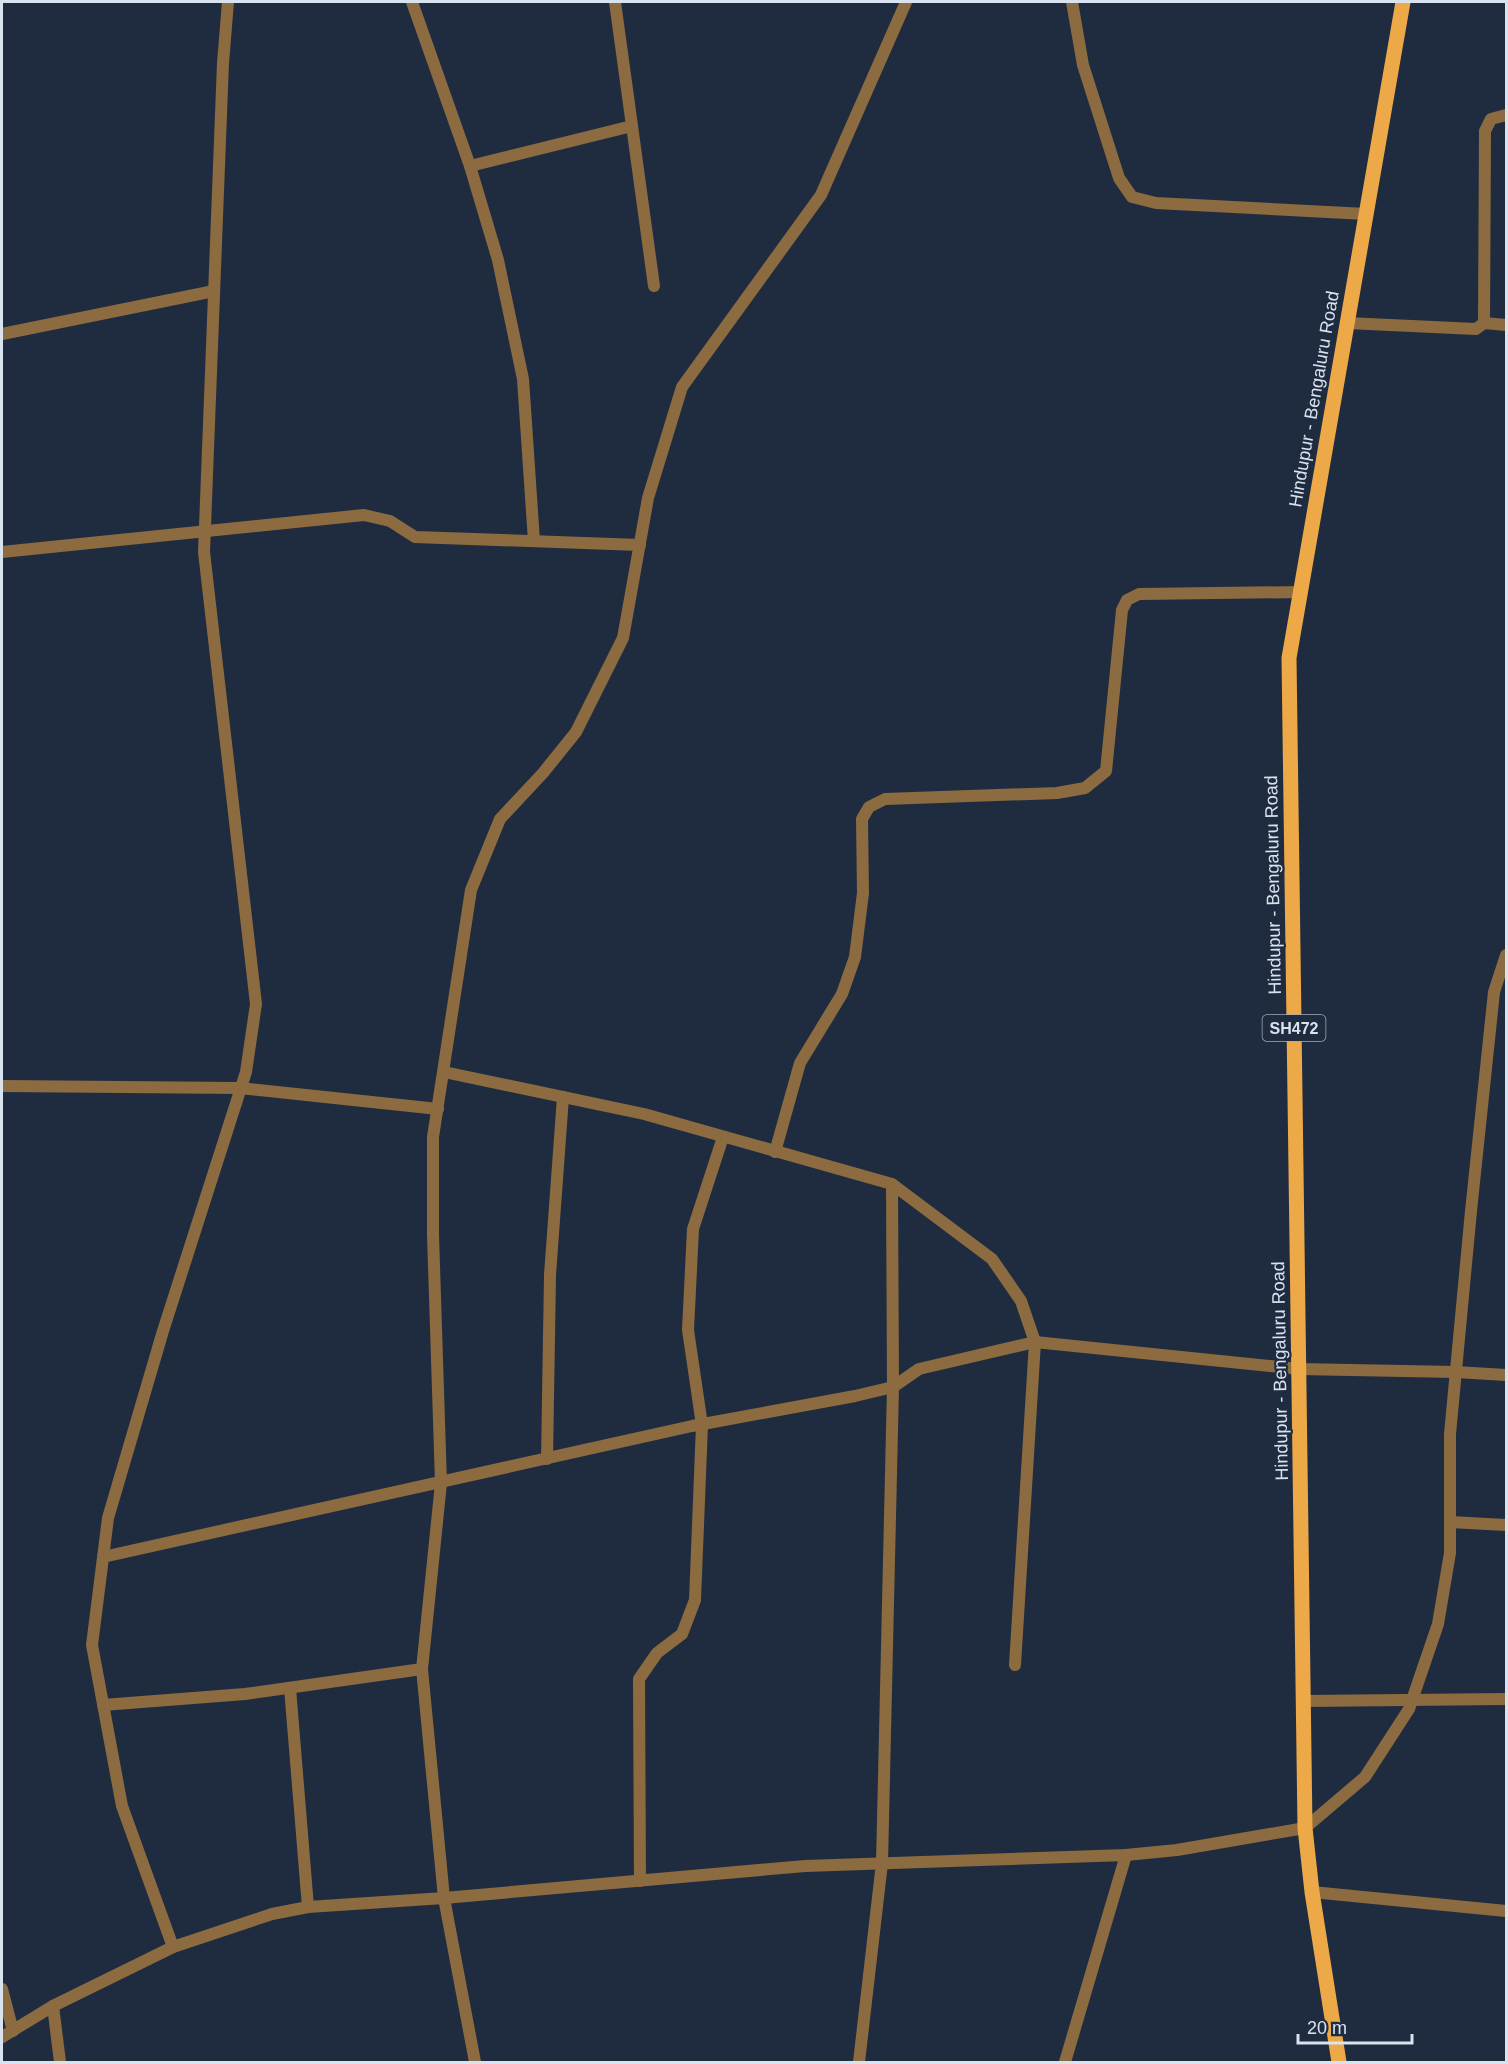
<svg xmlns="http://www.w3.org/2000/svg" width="1508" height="2064" font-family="Helvetica,sans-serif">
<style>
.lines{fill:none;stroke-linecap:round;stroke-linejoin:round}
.street{stroke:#8c6b40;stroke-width:12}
.primary{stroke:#eda847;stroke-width:15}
.labels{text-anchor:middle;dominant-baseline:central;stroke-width:4.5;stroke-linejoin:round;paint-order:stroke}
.shield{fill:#1f2c40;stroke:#a1abba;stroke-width:1.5}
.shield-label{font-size:16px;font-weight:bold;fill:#d9e2ef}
.street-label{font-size:18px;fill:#d9e2ef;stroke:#1f2c40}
</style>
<rect width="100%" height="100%" fill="#1f2c40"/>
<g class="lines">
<g class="street">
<path d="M412,2l58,164 28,94 25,119 11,162"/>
<path d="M615,2l39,284"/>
<path d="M1072,2l11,63 36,113 13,19 24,6 210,11"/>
<path d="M470,166l162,-40"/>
<path d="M1347,323l129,6 8,-6 1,-192 6,-12 15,-4"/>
<path d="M1484,323l22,2"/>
<path d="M2,334l212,-43"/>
<path d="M2,552l362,-37 26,6 25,16 225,8"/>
<path d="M444,1072l200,42 248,70 100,75 29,42 14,41 -20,323"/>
<path d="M2,1086l238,2 198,21"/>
<path d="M775,1152l25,-89 42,-69 13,-37 8,-64 -1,-74 7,-12 16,-8 172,-6 28,-5 21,-17 16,-161 5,-10 12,-6 162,-2"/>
<path d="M547,1459l3,-184 13,-178"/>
<path d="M1450,1522l56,3"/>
<path d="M103,1557l589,-131 163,-30 38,-9 26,-18 116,-27 264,27 157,3 50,3"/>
<path d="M290,1688l18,219"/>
<path d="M1303,1701l203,-2"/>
<path d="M103,1705l142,-11 177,-25"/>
<path d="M640,1881l-1,-202 18,-26 25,-19 13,-34 7,-175 -14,-95 5,-101 30,-92"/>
<path d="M1312,1892l194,19"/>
<path d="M173,1947l-51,-141 -30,-161 16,-127 55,-187 83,-259 10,-68 -52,-452 19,-489 5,-61"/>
<path d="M2,1989l11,42"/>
<path d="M53,2006l7,56"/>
<path d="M2,2037l51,-31 120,-59 99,-33 36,-7 136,-9 361,-32 321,-11 51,-5 128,-22 60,-51 44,-68 29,-85 12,-71v-119l21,-223 23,-219 12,-37"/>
<path d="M475,2062l-31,-164 -22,-229 19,-186 -8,-248v-98l38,-247 29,-71 43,-46 33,-41 47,-94 25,-140 34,-111 139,-192 85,-193"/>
<path d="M859,2062l23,-199 11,-476 -1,-203"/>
<path d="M1065,2062l61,-207"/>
</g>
<path class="primary" d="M1339,2062l-27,-170 -7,-64 -16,-1170 114,-656"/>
</g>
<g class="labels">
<rect class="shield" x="1262.5" y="1015" width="63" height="26" rx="4.5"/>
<g class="shield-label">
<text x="1294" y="1028">SH472</text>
</g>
<g class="street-label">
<text transform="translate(1314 399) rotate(-80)">Hindupur - Bengaluru Road</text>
<text transform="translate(1273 885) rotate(-91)">Hindupur - Bengaluru Road</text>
<text transform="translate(1280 1371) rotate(-91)">Hindupur - Bengaluru Road</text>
</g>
</g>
<rect width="1508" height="2064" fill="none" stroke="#d9e2ef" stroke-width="6"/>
<path d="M1298 2034v9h114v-9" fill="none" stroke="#d9e2ef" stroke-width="3"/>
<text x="1307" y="2034" font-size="18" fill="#d9e2ef" stroke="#1f2c40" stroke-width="4.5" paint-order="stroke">20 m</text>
</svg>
